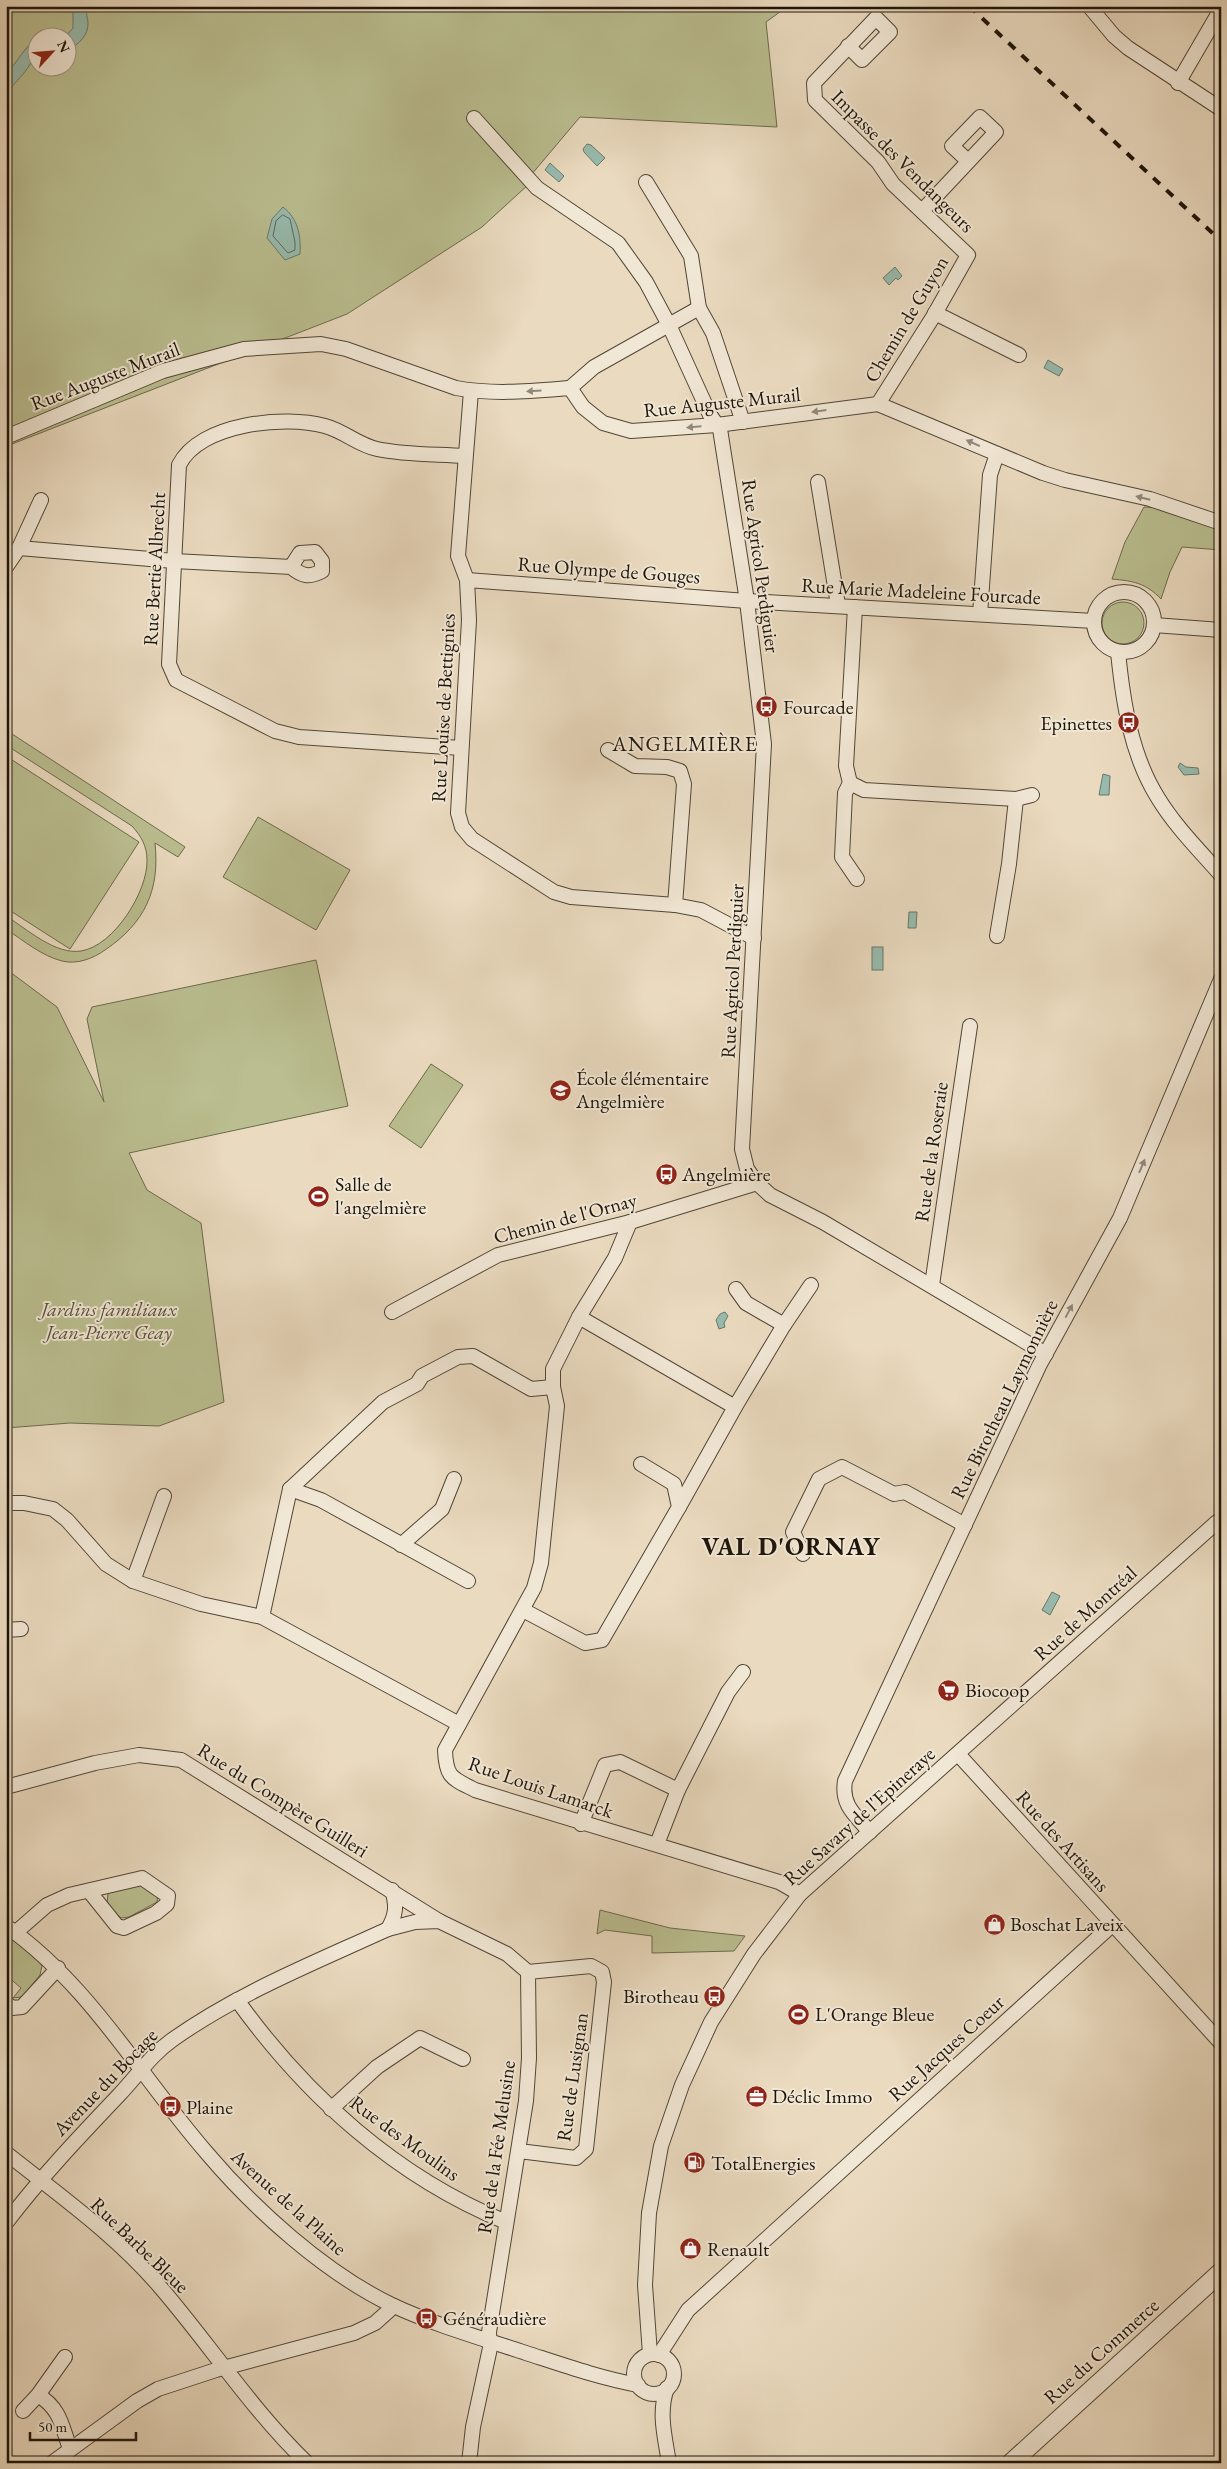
<svg xmlns="http://www.w3.org/2000/svg" width="1227" height="2469" font-family="'EB Garamond',serif">
<style>
.green{fill:#babe90;stroke:#6c6a4d;fill-rule:evenodd}
.water{fill:#98bbae;stroke:#67796c}
.lines{fill:none;stroke-linecap:round;stroke-linejoin:round}
.shore{stroke:#5b685c;stroke-width:1}
.minor-casing{stroke:#514637;stroke-width:16}
.tertiary-casing{stroke:#514637;stroke-width:20}
.minor{stroke:#f1e7d5;stroke-width:14}
.tertiary{stroke:#f1e7d5;stroke-width:18}
.rail{stroke:#1e150a;stroke-width:4;stroke-dasharray:9 9;stroke-linecap:butt}
.oneway{fill:#92887a}
.labels{text-anchor:middle;dominant-baseline:central;stroke-width:4;stroke-linejoin:round;paint-order:stroke}
.street-label{font-size:20px;fill:#1e150a;stroke:#f1e7d5}
.poi-label{font-size:20px;fill:#1e150a;stroke:#f1e7d5;text-anchor:start}
.park-label{font-size:20px;font-style:italic;fill:#555039;stroke:#f1e7d5}
.neighbourhood-label{font-size:21px;letter-spacing:1px;fill:#1e150a;stroke:#f1e7d5}
.district-label{font-size:25px;font-weight:bold;letter-spacing:1px;fill:#1e150a;stroke:#f1e7d5}
</style>
<rect width="100%" height="100%" fill="#eadabf"/>
<filter id="stains"><feTurbulence type="fractalNoise" baseFrequency=".004" numOctaves="4"/><feColorMatrix values="0 0 0 0 .2 0 0 0 0 .09 0 0 0 0 .02 0 0 0 .5 -.17"/></filter>
<radialGradient id="worn" r=".72"><stop offset=".6" stop-color="#630" stop-opacity="0"/><stop offset="1" stop-color="#630" stop-opacity=".3"/></radialGradient>
<g class="green">
<path d="M8,6h780l-22,16 11,105 -197,-10 -54,64 3,3 -47,43 -135,87 -335,130 -6,9v-444zM38,38h30v30h-30z"/>
<path d="M1144,507l17,1 60,19v23l-39,-3 -12,25 -9,27c-15,-16 -28,-18 -49,-20l13,-37z"/>
<circle cx="1123" cy="623" r="21"/>
<path d="M6,730l179,117 -7,10 -23,-14c5,47 -10,80 -50,107 -11,8 -28,15 -43,11 -20,-5 -38,-20 -56,-32v-13c21,13 49,39 75,35 33,-5 67,-60 66,-91 0,-14 -6,-24 -15,-34l-126,-81z"/>
<path d="M6,756l133,86 -69,107 -64,-41z"/>
<path d="M258,817l92,53 -34,60 -93,-53z"/>
<path d="M316,960l32,146 -219,47 18,37 54,33 23,179 -65,24 -89,-3 -64,5v-459l51,38 47,95 -17,-83 5,-12z"/>
<path d="M431,1064l32,21 -42,63 -32,-22z"/>
<path d="M140,1885l18,10 -1,7 -28,15 -8,1 -14,-14 1,-11z"/>
<path d="M600,1910l70,18 75,8 -11,15 -82,2v-17l-47,-6 -8,4z"/>
<path d="M6,1934l31,25 5,7 -2,9 -18,22 -9,1 8,-10 -15,-13z"/>
</g>
<g class="water">
<path d="M73,6h16c-4,6 -2,9 -1,16 1,14 -10,22 -20,29v-13l-3,-1 8,-9z"/>
<path d="M37,39c1,23 -16,37 -31,54v-20c12,-10 18,-27 31,-34z"/>
<path d="M587,144l4,1 14,13 -8,8 -13,-14 -1,-3z"/>
<path d="M550,163l14,13 -5,6 -14,-12z"/>
<path d="M283,207c15,12 18,28 17,47l-15,6 -18,-22 5,-19z"/>
<path d="M895,267l7,9 -4,4 -2,-2 -7,7 -6,-7z"/>
<path d="M1048,360l15,9 -4,7 -15,-8z"/>
<path d="M1180,763l6,4 12,1 1,6 -15,1 -6,-8z"/>
<path d="M1103,774l7,2 -1,19h-10z"/>
<path d="M909,912h8l-1,16h-8z"/>
<rect x="872" y="947" width="11" height="23"/>
<path d="M725,1312l3,4 -4,7 1,4 -6,2 -3,-9 4,-6z"/>
<path d="M1052,1592l8,4 -10,19 -8,-5z"/>
</g>
<g class="lines">
<path class="shore" d="M283,215l7,4 5,23v8l-7,3 -15,-17 3,-15z"/>
<defs>
<g id="minor">
<path d="M1089,6l25,30 14,12 93,61"/>
<path d="M848,46l14,14 28,-28 -14,-14 -62,65 1,17 63,62 15,22 75,71 -35,62 -55,87"/>
<path d="M1178,83l43,-74"/>
<path d="M474,118l63,70 81,55 28,39 23,43 41,90 10,14 27,172 17,143 -22,405 5,20 10,14 13,12 53,27 223,132"/>
<path d="M646,182l45,74 8,52 14,25 30,89"/>
<path d="M922,211l74,-79 -16,-15 -28,29 16,15"/>
<path d="M935,313l84,42"/>
<path d="M570,388l24,-21 105,-59"/>
<path d="M471,391l-13,165 9,24 2,40 -11,193 4,14 10,12 82,53 17,5 104,8 26,5 53,28"/>
<path d="M6,437l157,-66 81,-22 77,-5 25,5 110,39c38,7 76,3 114,0l13,19 20,16 28,8 86,-6 161,-21 165,69 22,7 85,19 71,24"/>
<path d="M818,482l20,123"/>
<path d="M41,500l-22,48 155,13 117,6c11,9 18,11 31,4v-10l-7,-9 -15,1 -9,14"/>
<path d="M6,567l13,-19"/>
<path d="M467,580l280,21 347,20"/>
<circle cx="1124" cy="622" r="30"/>
<path d="M855,607l-9,159 4,17 14,7 152,9 16,-4"/>
<path d="M980,614l10,-139 7,-21"/>
<path d="M1154,625l67,5"/>
<path d="M1118,652c5,50 13,103 40,146 17,28 41,52 63,77"/>
<path d="M461,748l-162,-11 -24,-6 -99,-51 -7,-16 10,-199c21,-42 106,-50 146,-39 19,5 33,19 52,23 28,6 59,5 88,7"/>
<path d="M608,750l27,16 32,1 13,4 4,13 -9,121"/>
<path d="M850,783l-5,10 -3,64 15,22"/>
<path d="M997,936l12,-72 7,-65"/>
<path d="M630,1222l-15,36 -36,59 -26,52v18l4,19 -16,157 -7,25 -89,162c1,28 7,28 30,40l304,92 21,12"/>
<path d="M932,1285l38,-259"/>
<path d="M736,1289l10,14 38,22"/>
<path d="M392,1312l106,-57 132,-33 127,-39"/>
<path d="M579,1317l156,90 -56,100"/>
<path d="M735,1407l49,-82 27,-40"/>
<path d="M290,1489l93,-87 34,-18 5,-8 36,-19 15,-1 58,33 22,-2"/>
<path d="M290,1489l31,11 147,81"/>
<path d="M6,1503h18l29,6 14,11 39,44 27,17 68,23 61,13 197,107"/>
<path d="M401,1545l41,-36 12,-30"/>
<path d="M803,1554l-10,-22 26,-53 23,-12 52,27 11,-2 60,33"/>
<path d="M133,1581l31,-85"/>
<path d="M523,1610l62,33 17,-3 77,-133 -5,-23 -33,-20"/>
<path d="M262,1617l28,-128"/>
<path d="M6,1630l15,-1"/>
<path d="M958,1754l263,289"/>
<path d="M6,1787l89,-24 44,-8 42,5 258,161"/>
<path d="M678,1790l50,-98 15,-20"/>
<path d="M581,1824l24,-59 15,-3 58,28 -21,54"/>
<path d="M870,1832c-15,-17 -29,-27 -25,-51l194,-415 81,-148 101,-239"/>
<path d="M392,1890c5,16 4,25 -4,39l27,-7 24,-1 68,33 21,18"/>
<path d="M6,1926c84,59 134,150 200,226 48,57 119,121 186,153 40,19 92,34 134,48 37,12 74,25 112,32"/>
<path d="M15,1933l32,-28 22,-10 73,-17 26,18 -1,8 -11,9 -32,15 -7,-2 -28,-35"/>
<path d="M237,2000c69,96 159,177 269,222"/>
<path d="M6,2003l6,5 10,-1 36,-39"/>
<path d="M331,2109l46,-42 43,-29 43,21"/>
<path d="M6,2153c53,42 111,83 155,135 49,57 91,122 146,175"/>
<path d="M6,2223c35,-46 74,-87 113,-128 18,-19 32,-40 53,-55 66,-47 142,-77 216,-111"/>
<path d="M650,2354l-5,-69 4,-72 12,-67 21,-61 29,-63 43,-68 46,-60 417,-372"/>
<circle cx="654" cy="2374" r="20"/>
<path d="M659,2355l29,-45 424,-385"/>
<path d="M667,2388c-9,25 -2,49 2,75"/>
<path d="M38,2395c22,13 24,31 32,54"/>
<path d="M23,2411l15,-16 27,-38"/>
<path d="M52,2463l85,-62 21,-12 58,-19 138,-37 21,-10 19,-17"/>
<path d="M469,2463l4,-36 17,-79 -1,-16 37,-231 3,-43 -1,-86 63,-6 11,6 2,10 -18,167 -10,9 -57,-7"/>
</g>
<path id="tertiary" d="M1011,2463l210,-191"/>
</defs>
<use href="#minor" class="minor-casing"/>
<use href="#tertiary" class="tertiary-casing"/>
<use href="#minor" class="minor"/>
<use href="#tertiary" class="tertiary"/>
<path class="rail" d="M969,6l252,235"/>
</g>
<defs><path id="oneway-solid" d="M-6-.8H1V-3.2L6.5 0L1 3.2V.8H-6Z" transform="scale(1.25)"/></defs>
<g class="oneway">
<use href="#oneway-solid" transform="translate(534 391) rotate(176)"/>
<use href="#oneway-solid" transform="translate(819 411) rotate(172)"/>
<use href="#oneway-solid" transform="translate(694 427) rotate(175)"/>
<use href="#oneway-solid" transform="translate(973 443) rotate(-156)"/>
<use href="#oneway-solid" transform="translate(1143 498) rotate(-166)"/>
<use href="#oneway-solid" transform="translate(1142 1166) rotate(-67)"/>
<use href="#oneway-solid" transform="translate(1069 1311) rotate(-62)"/>
</g>
<defs>
<symbol id="bus-disc" viewBox="-11 -11 22 22"><circle r="9.5" fill="#8f2418" stroke="#f1e7d5"/><path d="M-5-6H5V4H4V6H2V4H-2V6H-4V4H-5ZM-3.5-4V0h7V-4ZM-3.5 1.2v1.5H-2V1.2ZM2 1.2v1.5H3.5V1.2Z" fill="#fff"/></symbol>
<symbol id="school-disc" viewBox="-11 -11 22 22"><circle r="9.5" fill="#8f2418" stroke="#f1e7d5"/><path d="M0-5L7-2L0 1L-7-2ZM-4 1L0 2.5L4 1V4Q0 6-4 4Z" fill="#fff"/></symbol>
<symbol id="stadium-disc" viewBox="-11 -11 22 22"><circle r="9.5" fill="#8f2418" stroke="#f1e7d5"/><path d="M0-5a6.5 5 0 1 0 0 10a6.5 5 0 1 0 0-10ZM-3.5-1.8h7v3.6h-7Z" fill="#fff"/></symbol>
<symbol id="supermarket-disc" viewBox="-11 -11 22 22"><circle r="9.5" fill="#8f2418" stroke="#f1e7d5"/><path d="M-6-5.5h2.5l.6 2H6L4.5 2H-2.5L-4.4-4H-6ZM-1.5 3.2a1.3 1.3 0 1 0 .1 0ZM3 3.2a1.3 1.3 0 1 0 .1 0Z" fill="#fff"/></symbol>
<symbol id="shop-disc" viewBox="-11 -11 22 22"><circle r="9.5" fill="#8f2418" stroke="#f1e7d5"/><path d="M-5-2.5h2.3a2.7 3.5 0 0 1 5.4 0H5L5.5 6h-11ZM-1.5-2.5h3a1.5 2.3 0 0 0-3 0Z" fill="#fff"/></symbol>
<symbol id="office-disc" viewBox="-11 -11 22 22"><circle r="9.5" fill="#8f2418" stroke="#f1e7d5"/><path d="M-6-3h4V-5.5h4V-3h4V5H-6ZM-1-4.5V-3h2v-1.5ZM-6 0V1H6V0Z" fill="#fff"/></symbol>
<symbol id="fuel-disc" viewBox="-11 -11 22 22"><circle r="9.5" fill="#8f2418" stroke="#f1e7d5"/><path d="M-5.5-6h7V0h2V4h1.3V-2.5L3-4.5l.8-.8L6-3V5H2.5V1h-1V6h-7ZM-4.2-4.7v3.2H.2V-4.7Z" fill="#fff"/></symbol>
</defs>
<g fill-rule="evenodd">
<use href="#bus-disc" x="754" y="694" width="25" height="25"/>
<use href="#bus-disc" x="1116" y="710" width="25" height="25"/>
<use href="#school-disc" x="548" y="1078" width="25" height="25"/>
<use href="#bus-disc" x="654" y="1162" width="25" height="25"/>
<use href="#stadium-disc" x="306" y="1184" width="25" height="25"/>
<use href="#supermarket-disc" x="936" y="1678" width="25" height="25"/>
<use href="#shop-disc" x="982" y="1912" width="25" height="25"/>
<use href="#bus-disc" x="702" y="1984" width="25" height="25"/>
<use href="#stadium-disc" x="786" y="2002" width="25" height="25"/>
<use href="#office-disc" x="744" y="2084" width="25" height="25"/>
<use href="#bus-disc" x="158" y="2094" width="25" height="25"/>
<use href="#fuel-disc" x="682" y="2150" width="25" height="25"/>
<use href="#shop-disc" x="678" y="2236" width="25" height="25"/>
<use href="#bus-disc" x="414" y="2306" width="25" height="25"/>
</g>
<g class="labels">
<g class="street-label">
<text transform="translate(903 161) rotate(45)">Impasse des Vendangeurs</text>
<text transform="translate(906 319) rotate(-59)">Chemin de Guyon</text>
<text transform="translate(105 376) rotate(-21)">Rue Auguste Murail</text>
<text transform="translate(722 402) rotate(-6)">Rue Auguste Murail</text>
<text transform="translate(761 566) rotate(82)">Rue Agricol Perdiguier</text>
<text transform="translate(154 569) rotate(-87)">Rue Bertie Albrecht</text>
<text transform="translate(609 570) rotate(4)">Rue Olympe de Gouges</text>
<text transform="translate(921 591) rotate(3)">Rue Marie Madeleine Fourcade</text>
<text transform="translate(443 708) rotate(-87)">Rue Louise de Bettignies</text>
<text transform="translate(732 971) rotate(-87)">Rue Agricol Perdiguier</text>
<text transform="translate(931 1152) rotate(-82)">Rue de la Roseraie</text>
<text transform="translate(565 1218) rotate(-15)">Chemin de l'Ornay</text>
<text transform="translate(1004 1399) rotate(-64)">Rue Birotheau Laymonnière</text>
<text transform="translate(1085 1613) rotate(-42)">Rue de Montréal</text>
<text transform="translate(541 1787) rotate(19)">Rue Louis Lamarck</text>
<text transform="translate(283 1800) rotate(32)">Rue du Compère Guilleri</text>
<text transform="translate(859 1816) rotate(-42)">Rue Savary de l'Epineraye</text>
<text transform="translate(1063 1841) rotate(48)">Rue des Artisans</text>
<text transform="translate(946 2048) rotate(-42)">Rue Jacques Coeur</text>
<text transform="translate(572 2077) rotate(-82)">Rue de Lusignan</text>
<text transform="translate(105 2082) rotate(-46)">Avenue du Bocage</text>
<text transform="translate(405 2138) rotate(36)">Rue des Moulins</text>
<text transform="translate(496 2147) rotate(-82)">Rue de la Fée Melusine</text>
<text transform="translate(289 2202) rotate(42)">Avenue de la Plaine</text>
<text transform="translate(140 2245) rotate(44)">Rue Barbe Bleue</text>
<text transform="translate(1101 2351) rotate(-42)">Rue du Commerce</text>
</g>
<g class="poi-label">
<text x="783" y="707">Fourcade</text>
<text x="1112" y="723" text-anchor="end">Epinettes</text>
<text x="576" y="1078">École élémentaire<tspan x="576" dy="23">Angelmière</tspan></text>
<text x="682" y="1174">Angelmière</text>
<text x="335" y="1184">Salle de<tspan x="335" dy="23">l'angelmière</tspan></text>
<text x="965" y="1690">Biocoop</text>
<text x="1010" y="1924">Boschat Laveix</text>
<text x="699" y="1996" text-anchor="end">Birotheau</text>
<text x="815" y="2014">L'Orange Bleue</text>
<text x="772" y="2096">Déclic Immo</text>
<text x="186" y="2107">Plaine</text>
<text x="711" y="2163">TotalEnergies</text>
<text x="707" y="2249">Renault</text>
<text x="443" y="2318">Généraudière</text>
</g>
<g class="park-label">
<text x="109" y="1309">Jardins familiaux<tspan x="109" dy="23">Jean-Pierre Geay</tspan></text>
</g>
<g class="neighbourhood-label">
<text x="685" y="743">ANGELMIÈRE</text>
</g>
<g class="district-label">
<text x="791" y="1546">VAL D'ORNAY</text>
</g>
</g>
<rect width="1227" height="2469" fill="none" stroke="#eadabf" stroke-width="25"/>
<rect x="8" y="8" width="1212" height="2454" fill="none" stroke="#1e150a" stroke-width="2.5"/>
<rect x="12" y="12" width="1202" height="2444" fill="none" stroke="#1e150a"/>
<g transform="translate(52 52) rotate(64)"><circle r="24" fill="#f1e7d5" stroke="#9d9384"/>
<path d="M0-4L9 19L0 12L-9 19Z" fill="#8f2418"/>
<text y="-8" font-size="14" font-weight="bold" text-anchor="middle" fill="#1e150a">N</text>
</g>
<path d="M30 2432v8h106v-8" fill="none" stroke="#1e150a" stroke-width="2.5"/>
<text x="38" y="2432" font-size="15" fill="#1e150a" stroke="#f1e7d5" stroke-width="4" paint-order="stroke">50 m</text>
<rect width="100%" height="100%" filter="url(#stains)"/>
<rect width="100%" height="100%" fill="url(#worn)"/>
</svg>
